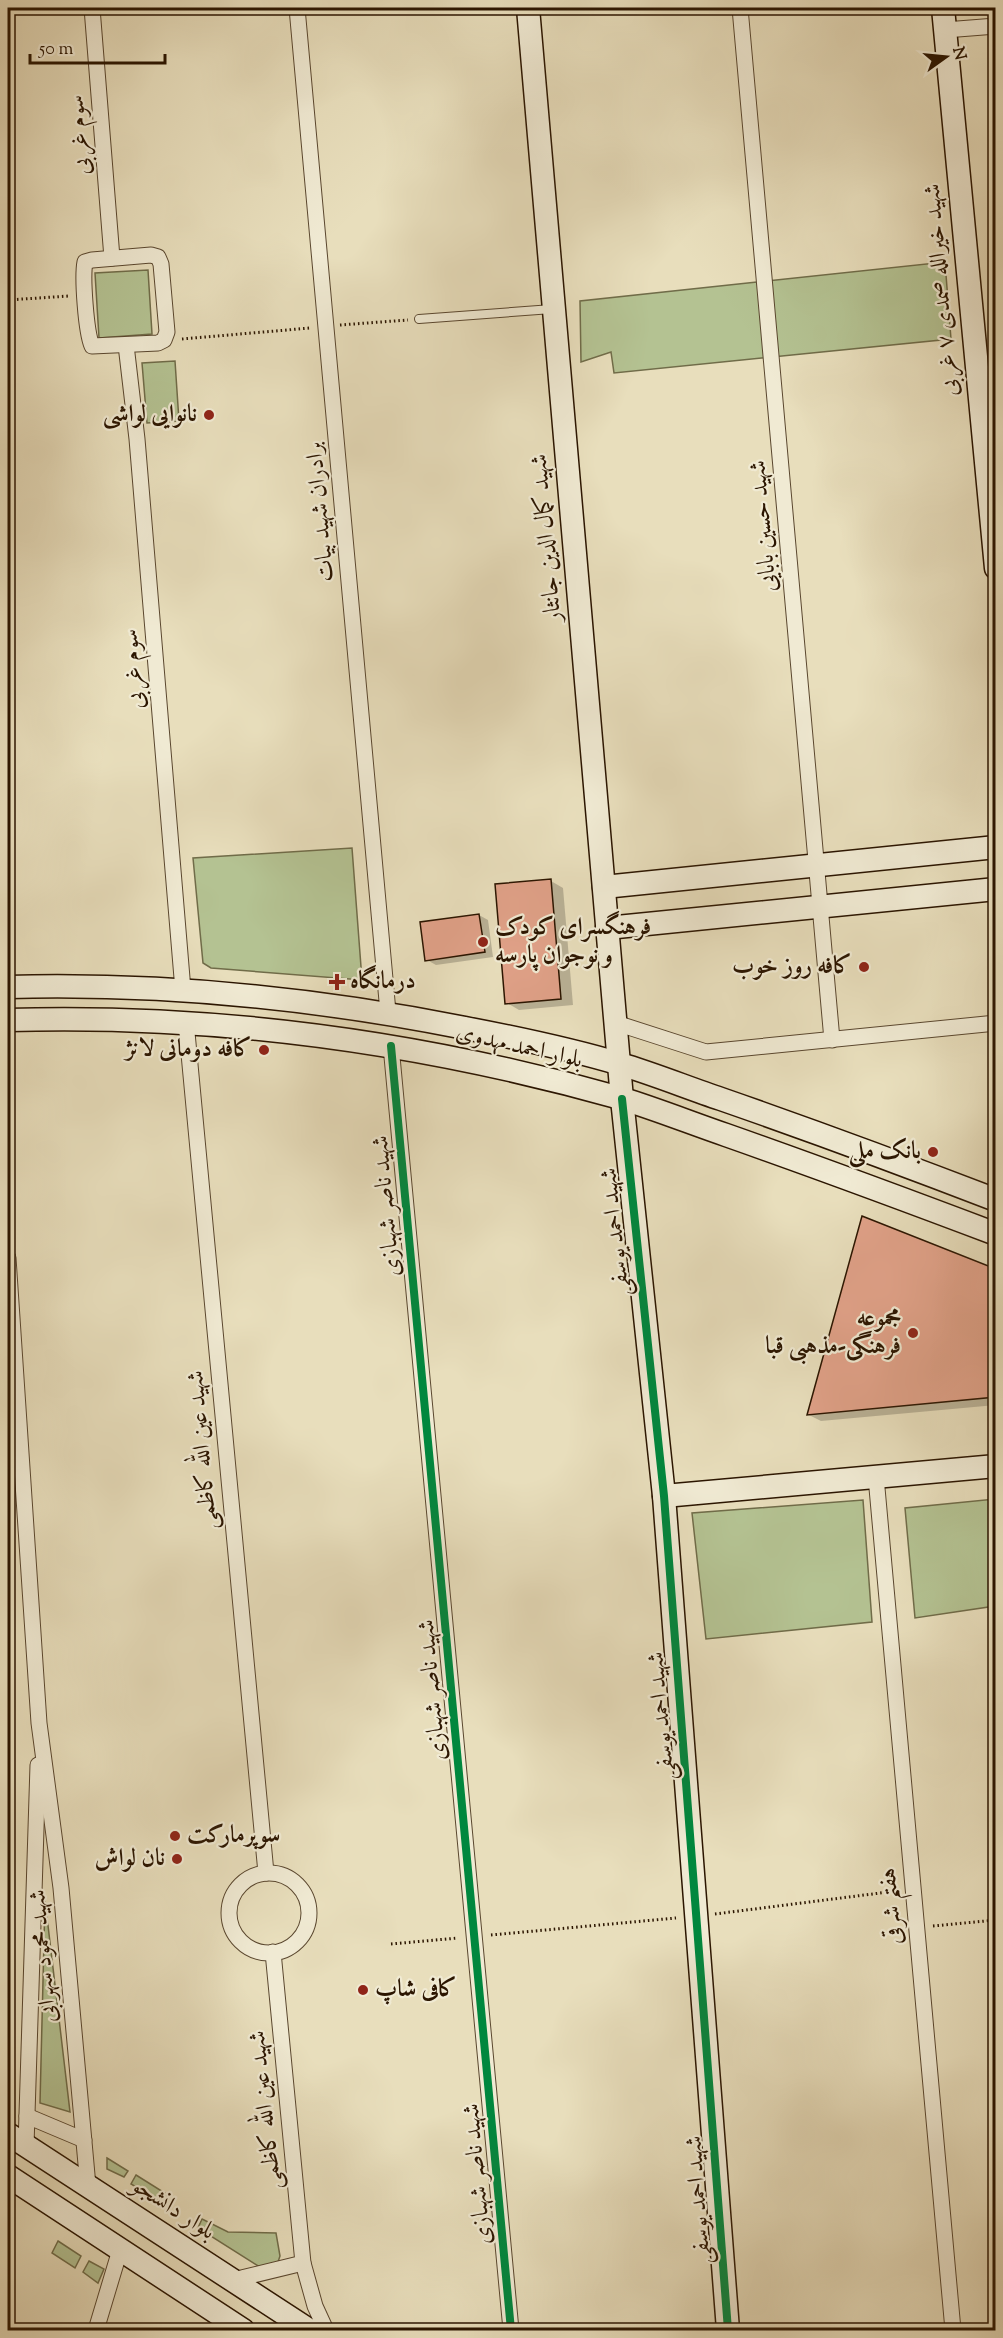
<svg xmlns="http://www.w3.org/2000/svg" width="1003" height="2338" font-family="'Sorts Mill Goudy',Amiri,serif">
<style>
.green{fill:#b4c292;stroke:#706c49;stroke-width:1.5}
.shadow{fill:#0003}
.building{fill:#e0a188;stroke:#2b1500;stroke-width:1.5}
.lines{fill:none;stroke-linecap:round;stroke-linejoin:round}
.lane-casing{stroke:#5a472f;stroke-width:10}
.street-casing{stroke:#5a472f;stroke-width:17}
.secondary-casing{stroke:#2b1500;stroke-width:25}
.path{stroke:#2b1500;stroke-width:3;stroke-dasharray:1.5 3;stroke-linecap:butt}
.lane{stroke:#f0ead3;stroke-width:8}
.street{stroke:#f0ead3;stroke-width:15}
.secondary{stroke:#f0ead3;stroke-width:22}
.cycleway-casing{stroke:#f0ead3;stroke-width:11}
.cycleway{stroke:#00873e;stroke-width:8}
.poi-dot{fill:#8f2418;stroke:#f0ead3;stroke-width:2}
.labels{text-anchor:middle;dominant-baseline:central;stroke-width:4.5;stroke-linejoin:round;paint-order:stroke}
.street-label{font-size:24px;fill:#2b1500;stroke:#f0ead3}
.poi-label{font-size:24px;font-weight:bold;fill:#2b1500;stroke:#f0ead3;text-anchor:end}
</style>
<rect width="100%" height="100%" fill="#e8debc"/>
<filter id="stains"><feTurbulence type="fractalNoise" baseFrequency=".00333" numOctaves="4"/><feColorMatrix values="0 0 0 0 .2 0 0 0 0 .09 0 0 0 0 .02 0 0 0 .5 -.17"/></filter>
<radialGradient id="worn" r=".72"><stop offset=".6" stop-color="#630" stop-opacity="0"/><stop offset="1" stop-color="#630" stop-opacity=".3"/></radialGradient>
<g class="green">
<path d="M945,262l6,77 -337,34 -3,-21 -30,10 -1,-61z"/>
<path d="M148,270l4,64 -53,4 -4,-65z"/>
<path d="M175,361l4,60 -32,2 -5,-60z"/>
<path d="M352,848l10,132 -151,-12 -8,-5 -10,-105z"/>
<path d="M995,1499v107l-80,12 -10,-110z"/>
<path d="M863,1500l9,122 -166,17 -14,-126z"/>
<path d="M45,1900l25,212 -30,-9z"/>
<path d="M107,2158l21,13 -4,6 -17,-8z"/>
<path d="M136,2175l32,20 -5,8 -32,-19z"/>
<path d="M202,2219l26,13 48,1 4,23 -3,9 -14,4 -65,-41z"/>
<path d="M58,2241l23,15 -6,12 -23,-15z"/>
<path d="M89,2261l15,8 -6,14 -15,-11z"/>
</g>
<g class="shadow">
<path d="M551,881l12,7 10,117 -54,5 -12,-7z"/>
<path d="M479,915l9,5 5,37 -57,8 -9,-5z"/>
<path d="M996,1271v134l-175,16 -12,-6z"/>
</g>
<g class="building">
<path d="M551,879l10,120 -56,5 -10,-120z"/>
<path d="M479,914l6,38 -60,9 -5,-39z"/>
<path d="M862,1216l134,53v128l-189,18z"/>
</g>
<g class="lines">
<defs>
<path id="lane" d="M419,319l133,-10"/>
<g id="street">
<path d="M92,8l20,250"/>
<path d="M297,8l91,1004"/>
<path d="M740,8l92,1032"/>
<path d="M945,30l51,-4"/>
<path d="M151,255l7,2 3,7 6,68 -3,8 -6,3 -66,3c-6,-14 -10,-69 -7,-84l7,-2z"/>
<path d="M126,345l11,94 46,551"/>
<path d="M186,1022l80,851"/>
<path d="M616,1023l90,29 290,-29"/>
<path d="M391,1046l120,1284"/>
<path d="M8,1258l31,465 22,165 27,298"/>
<path d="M876,1477l77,853"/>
<circle cx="269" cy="1913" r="40"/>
<path d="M273,1952l30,311 12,43 11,24"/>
<path d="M27,2116l57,24"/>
<path d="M26,2146l12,-381"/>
<path d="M233,2280l70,-17"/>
<path d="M96,2330l24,-80"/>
</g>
<g id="secondary">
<path d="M528,8l94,1091 42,397 64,834"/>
<path d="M943,8l53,560"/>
<path d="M604,887l392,-40"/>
<path d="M607,928l389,-39"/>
<path d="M8,987c153,-4 307,11 457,41 52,10 105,21 155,36 34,10 68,24 101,35 92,32 184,66 275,101"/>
<path d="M8,1020c206,-6 413,22 612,78 36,11 71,25 106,37 91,32 180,65 270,99"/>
<path d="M664,1496l332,-30"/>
<path d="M8,2134l301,196"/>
<path d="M8,2176l235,154"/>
</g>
</defs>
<use href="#lane" class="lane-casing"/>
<use href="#street" class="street-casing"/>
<use href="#secondary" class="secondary-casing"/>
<g class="path">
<path d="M988,276h8"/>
<path d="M8,300l61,-4"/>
<path d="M340,325l68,-5"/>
<path d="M182,339l128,-11"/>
<path d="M715,1914l181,-23"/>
<path d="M933,1926l63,-6"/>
<path d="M491,1935l185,-17"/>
<path d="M391,1944l67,-6"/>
</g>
<use href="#lane" class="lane"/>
<use href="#street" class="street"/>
<use href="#secondary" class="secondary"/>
<defs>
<g id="cycleway">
<path d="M391,1046l120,1284"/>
<path d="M622,1099l42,397 64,834"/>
</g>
</defs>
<use href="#cycleway" class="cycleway-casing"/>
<use href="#cycleway" class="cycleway"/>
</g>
<g class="poi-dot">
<circle cx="209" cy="415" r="6"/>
<circle cx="483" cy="942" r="6"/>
<circle cx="864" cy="967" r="6"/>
<path d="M334 973h6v6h6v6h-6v6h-6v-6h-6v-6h6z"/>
<circle cx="264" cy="1050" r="6"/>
<circle cx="933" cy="1152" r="6"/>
<circle cx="913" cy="1333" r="6"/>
<circle cx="175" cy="1836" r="6"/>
<circle cx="177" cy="1859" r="6"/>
<circle cx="363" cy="1990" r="6"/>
</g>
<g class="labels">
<g class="street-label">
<text transform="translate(80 135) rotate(-95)">سوم غربی</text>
<text transform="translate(942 290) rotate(-95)">شهید خیرالله صمدی ۷ غربی</text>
<text transform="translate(321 512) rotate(-95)">برادران شهید بیات</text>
<text transform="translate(764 526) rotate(-95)">شهید حسین بابایی</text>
<text transform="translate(547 538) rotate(-95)">شهید کمال الدین جانثار</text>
<text transform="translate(134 669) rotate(-95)">سوم غربی</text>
<text transform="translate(519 1047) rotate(13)">بلوار احمد مهدوی</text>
<text transform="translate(387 1206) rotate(-95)">شهید ناصر شهبازی</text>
<text transform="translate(616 1232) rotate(-96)">شهید احمد یوسفی</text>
<text transform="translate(203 1450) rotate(-95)">شهید عین الله کاظمی</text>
<text transform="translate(433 1690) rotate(-95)">شهید ناصر شهبازی</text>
<text transform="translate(662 1716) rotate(-95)">شهید احمد یوسفی</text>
<text transform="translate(892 1906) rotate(-95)">هفتم شرقی</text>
<text transform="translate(44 1956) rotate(-95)">شهید محمود سهرابی</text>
<text transform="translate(266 2110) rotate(-96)">شهید عین الله کاظمی</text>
<text transform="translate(478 2174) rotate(-95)">شهید ناصر شهبازی</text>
<text transform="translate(699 2200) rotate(-94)">شهید احمد یوسفی</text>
<text transform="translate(173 2209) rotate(33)">بلوار دانشجو</text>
</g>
<g class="poi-label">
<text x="197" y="415">نانوایی لواشی</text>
<text x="495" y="928" text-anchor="start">فرهنگسرای کودک<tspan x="495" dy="28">و نوجوان پارسه</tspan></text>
<text x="852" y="967">کافه روز خوب</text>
<text x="350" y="982" text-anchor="start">درمانگاه</text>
<text x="252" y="1050">کافه دومانی لانژ</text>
<text x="921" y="1152">بانک ملی</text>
<text x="901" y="1319">مجموعه<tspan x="901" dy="28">فرهنگی-مذهبی قبا</tspan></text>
<text x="187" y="1836" text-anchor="start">سوپرمارکت</text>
<text x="165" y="1859">نان لواش</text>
<text x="375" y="1990" text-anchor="start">کافی شاپ</text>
</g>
</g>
<rect width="1003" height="2338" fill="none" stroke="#e8debc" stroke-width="30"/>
<rect x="9" y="9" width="985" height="2320" fill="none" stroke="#2b1500" stroke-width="3"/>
<rect x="15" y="15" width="973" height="2308" fill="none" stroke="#2b1500" stroke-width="1.5"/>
<g transform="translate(946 57) rotate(75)" stroke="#f0ead3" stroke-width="4.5" paint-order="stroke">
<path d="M0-4.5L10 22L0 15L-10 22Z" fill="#2b1500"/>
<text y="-9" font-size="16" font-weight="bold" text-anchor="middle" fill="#2b1500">N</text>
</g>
<path d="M30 54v9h135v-9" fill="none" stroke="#2b1500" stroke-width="3"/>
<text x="39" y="54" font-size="18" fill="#2b1500" stroke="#f0ead3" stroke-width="4.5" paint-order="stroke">50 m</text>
<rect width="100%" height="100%" filter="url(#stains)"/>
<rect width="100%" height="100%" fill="url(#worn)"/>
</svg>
